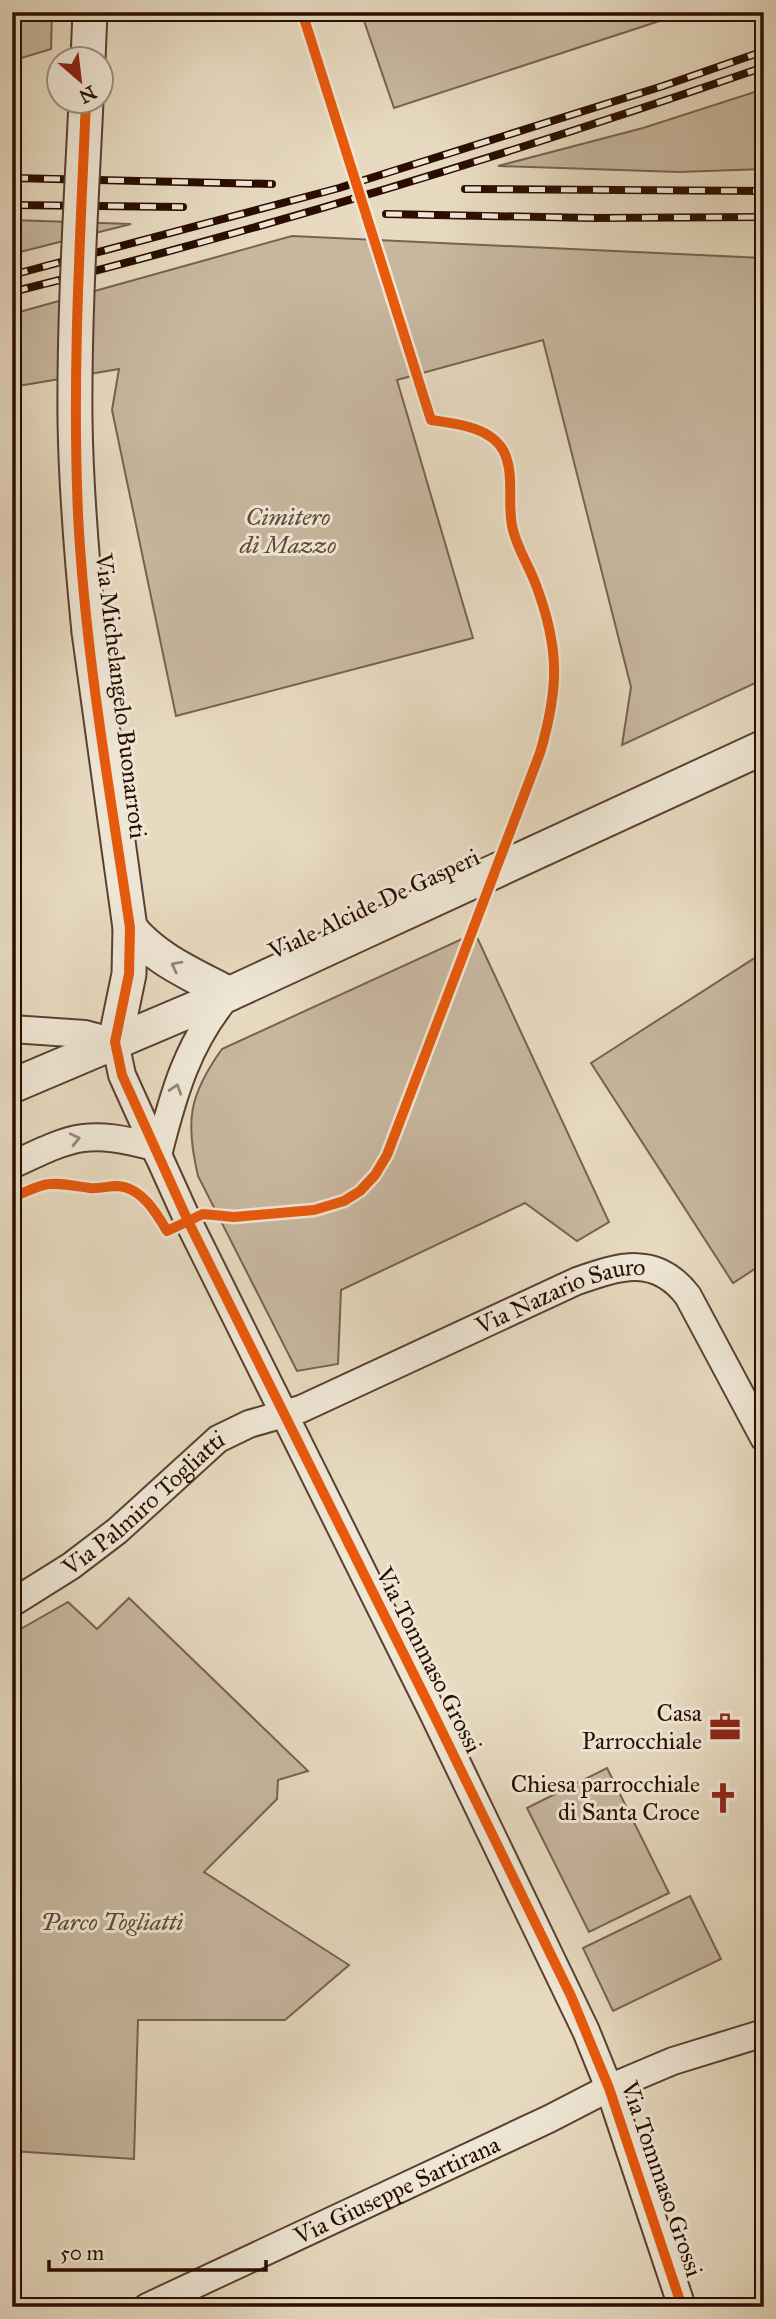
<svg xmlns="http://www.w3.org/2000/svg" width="776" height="2319" font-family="'IM FELL Great Primer',serif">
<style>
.green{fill:#c7b79f;stroke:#786250;stroke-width:2}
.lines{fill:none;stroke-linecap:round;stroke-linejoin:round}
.minor-casing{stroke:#594030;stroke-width:30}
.tertiary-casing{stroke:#594030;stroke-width:37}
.minor{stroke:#efe7d6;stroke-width:26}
.tertiary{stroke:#efe7d6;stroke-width:33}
.rail-casing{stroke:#2a0d00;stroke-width:8}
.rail{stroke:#efe7d6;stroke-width:5;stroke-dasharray:16;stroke-linecap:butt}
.tertiary-bridge-casing{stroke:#594030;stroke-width:37;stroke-linecap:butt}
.tertiary-bridge{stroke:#efe7d6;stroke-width:33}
.cycleway-casing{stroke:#efe7d6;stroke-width:15}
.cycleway{stroke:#e8590c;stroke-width:10}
.oneway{stroke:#968576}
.labels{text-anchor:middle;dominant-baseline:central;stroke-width:6;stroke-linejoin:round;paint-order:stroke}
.park-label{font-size:24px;font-style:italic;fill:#614838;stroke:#efe7d6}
.street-label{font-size:24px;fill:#2a0d00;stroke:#efe7d6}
.poi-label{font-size:24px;fill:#2a0d00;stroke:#efe7d6;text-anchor:end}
</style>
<rect width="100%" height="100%" fill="#e7dac0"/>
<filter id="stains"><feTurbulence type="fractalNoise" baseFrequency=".00286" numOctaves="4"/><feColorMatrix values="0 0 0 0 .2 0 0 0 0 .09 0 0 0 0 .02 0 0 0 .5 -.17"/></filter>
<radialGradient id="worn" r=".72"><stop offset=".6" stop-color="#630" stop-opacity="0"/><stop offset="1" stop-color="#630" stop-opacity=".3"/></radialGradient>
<g class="green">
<path d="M12,12h40l-1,37 -39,12z"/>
<path d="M361,12h326l-293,96z"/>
<path d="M764,89v80l-85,3 -181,-6 145,-38z"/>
<path d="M12,220l119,4 -119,30z"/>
<path d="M292,236l472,22v421l-142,66 9,-58 -88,-347 -146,40 76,258 -297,78 -64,-306 7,-41 -107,18v-73z"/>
<path d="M475,933l134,289 -32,19 -52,-38 -184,87 -3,74 -41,7 -99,-195c-13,-55 -9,-81 24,-127z"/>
<path d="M764,952v311l-31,20 -142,-220z"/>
<path d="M129,1598l179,173 -30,9 -1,19 -73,73 145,93 -64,55h-147l-4,139 -122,-8v-517l56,-32 29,27z"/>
<path d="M607,1768l62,125 -80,39 -62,-124z"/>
<path d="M690,1896l31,63 -108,52 -30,-63z"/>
</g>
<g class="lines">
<defs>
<g id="minor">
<path d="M12,1029l73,5 30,8 7,33 66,146 244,490 154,320 23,57 73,219"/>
<path d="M158,1155c15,-60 30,-114 71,-161"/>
<path d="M12,1165c62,-29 74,-36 142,-18"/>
<path id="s1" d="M12,1603l59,-37 46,-35 101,-92 31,-15 52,-15 276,-128c43,-15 79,-27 111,15l76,142"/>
<path id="s2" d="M147,2307l402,-188 60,-31 64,-27 91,-28"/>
</g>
<g id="tertiary">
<path d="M88,60l2,-48"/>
<path d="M89,632l41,296 -1,46 -14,68"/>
<path d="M130,928c26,32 64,47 99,66"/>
<path d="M12,1086l217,-92 535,-247"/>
</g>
</defs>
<use href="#minor" class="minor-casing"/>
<use href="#tertiary" class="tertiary-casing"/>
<use href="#minor" class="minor"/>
<use href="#tertiary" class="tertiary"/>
<defs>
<g id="rail">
<path d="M12,178l260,6"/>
<path d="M465,189l299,2"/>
<path d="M12,205l171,2"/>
<path d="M386,214l207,4 171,-1"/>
<path d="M12,275l327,-87 324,-102 101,-35"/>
<path d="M12,292c254,-63 504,-140 752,-225"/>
</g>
</defs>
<use href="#rail" class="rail-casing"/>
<use href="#rail" class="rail"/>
<defs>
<path id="tertiary-bridge" d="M86,102c-5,106 -12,212 -11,318 1,71 7,141 14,212"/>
</defs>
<use href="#tertiary-bridge" class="tertiary-bridge-casing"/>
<use href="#tertiary-bridge" class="tertiary-bridge"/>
<defs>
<g id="cycleway">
<path d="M86,102c-6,137 -14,274 -8,412 7,139 32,277 52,414l-1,46 -14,68 7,33 66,146 244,490 139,285 38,92 73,219"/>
<path d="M12,1198c38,-18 37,-16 78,-10 9,1 18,-2 27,-2 24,1 39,26 50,45l36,-17 31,3 80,-7 30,-9 16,-10 15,-16 12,-20 153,-402c19,-65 20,-104 -4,-168 -7,-19 -18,-35 -23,-55 -7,-25 3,-56 -10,-80 -14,-24 -48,-26 -72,-30l-129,-408"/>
</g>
</defs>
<use href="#cycleway" class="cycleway-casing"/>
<use href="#cycleway" class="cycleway"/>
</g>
<defs><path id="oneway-chevron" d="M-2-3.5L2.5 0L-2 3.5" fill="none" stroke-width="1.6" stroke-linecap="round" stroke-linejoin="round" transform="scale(1.75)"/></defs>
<g class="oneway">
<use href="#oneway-chevron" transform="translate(176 966) rotate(-152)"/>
<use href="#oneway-chevron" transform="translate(176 1089) rotate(-72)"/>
<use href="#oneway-chevron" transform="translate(75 1139) rotate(-13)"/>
</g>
<defs>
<symbol id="office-bare" viewBox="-9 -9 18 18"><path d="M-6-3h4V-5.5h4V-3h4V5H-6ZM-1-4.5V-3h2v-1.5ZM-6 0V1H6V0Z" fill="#8f2418" stroke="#efe7d6" stroke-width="2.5" paint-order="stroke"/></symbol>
<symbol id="church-bare" viewBox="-9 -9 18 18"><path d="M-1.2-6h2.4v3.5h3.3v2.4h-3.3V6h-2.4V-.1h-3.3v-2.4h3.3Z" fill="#8f2418" stroke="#efe7d6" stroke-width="2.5" paint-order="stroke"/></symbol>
</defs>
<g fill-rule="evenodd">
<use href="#office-bare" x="703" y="1705" width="44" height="44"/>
<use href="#church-bare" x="701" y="1776" width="44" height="44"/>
</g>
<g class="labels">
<g class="park-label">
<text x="288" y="517">Cimitero<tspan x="288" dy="28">di Mazzo</tspan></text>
<text x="112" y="1922">Parco Togliatti</text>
</g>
<g class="street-label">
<text transform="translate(121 696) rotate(83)">Via Michelangelo Buonarroti</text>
<text transform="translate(374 904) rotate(-25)">Viale Alcide De Gasperi</text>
<text stroke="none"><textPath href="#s1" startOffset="637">Via Nazario Sauro</textPath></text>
<text stroke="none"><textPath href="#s1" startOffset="166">Via Palmiro Togliatti</textPath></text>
<text transform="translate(429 1660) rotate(63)">Via Tommaso Grossi</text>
<text transform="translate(662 2179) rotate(71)">Via Tommaso Grossi</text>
<text stroke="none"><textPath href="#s2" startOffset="276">Via Giuseppe Sartirana</textPath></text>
</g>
<g class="poi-label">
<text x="702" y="1713">Casa<tspan x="702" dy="28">Parrocchiale</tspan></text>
<text x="700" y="1784">Chiesa parrocchiale<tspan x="700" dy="28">di Santa Croce</tspan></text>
</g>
</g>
<rect width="776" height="2319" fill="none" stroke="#e7dac0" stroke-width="42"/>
<rect x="14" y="14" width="748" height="2291" fill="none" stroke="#2a0d00" stroke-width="3.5"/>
<rect x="21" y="21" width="734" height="2277" fill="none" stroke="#2a0d00" stroke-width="2"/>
<g transform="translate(80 80) rotate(152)"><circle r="33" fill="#efe7d6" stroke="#a09080" stroke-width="2"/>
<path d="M0-5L12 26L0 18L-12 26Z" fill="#8f2418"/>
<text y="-10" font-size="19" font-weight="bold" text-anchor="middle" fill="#2a0d00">N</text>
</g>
<path d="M49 2260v10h217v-10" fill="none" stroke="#2a0d00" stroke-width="3.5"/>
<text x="60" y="2260" font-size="21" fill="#2a0d00" stroke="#efe7d6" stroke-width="5" paint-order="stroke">50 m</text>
<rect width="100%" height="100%" filter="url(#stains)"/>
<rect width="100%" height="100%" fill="url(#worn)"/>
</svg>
